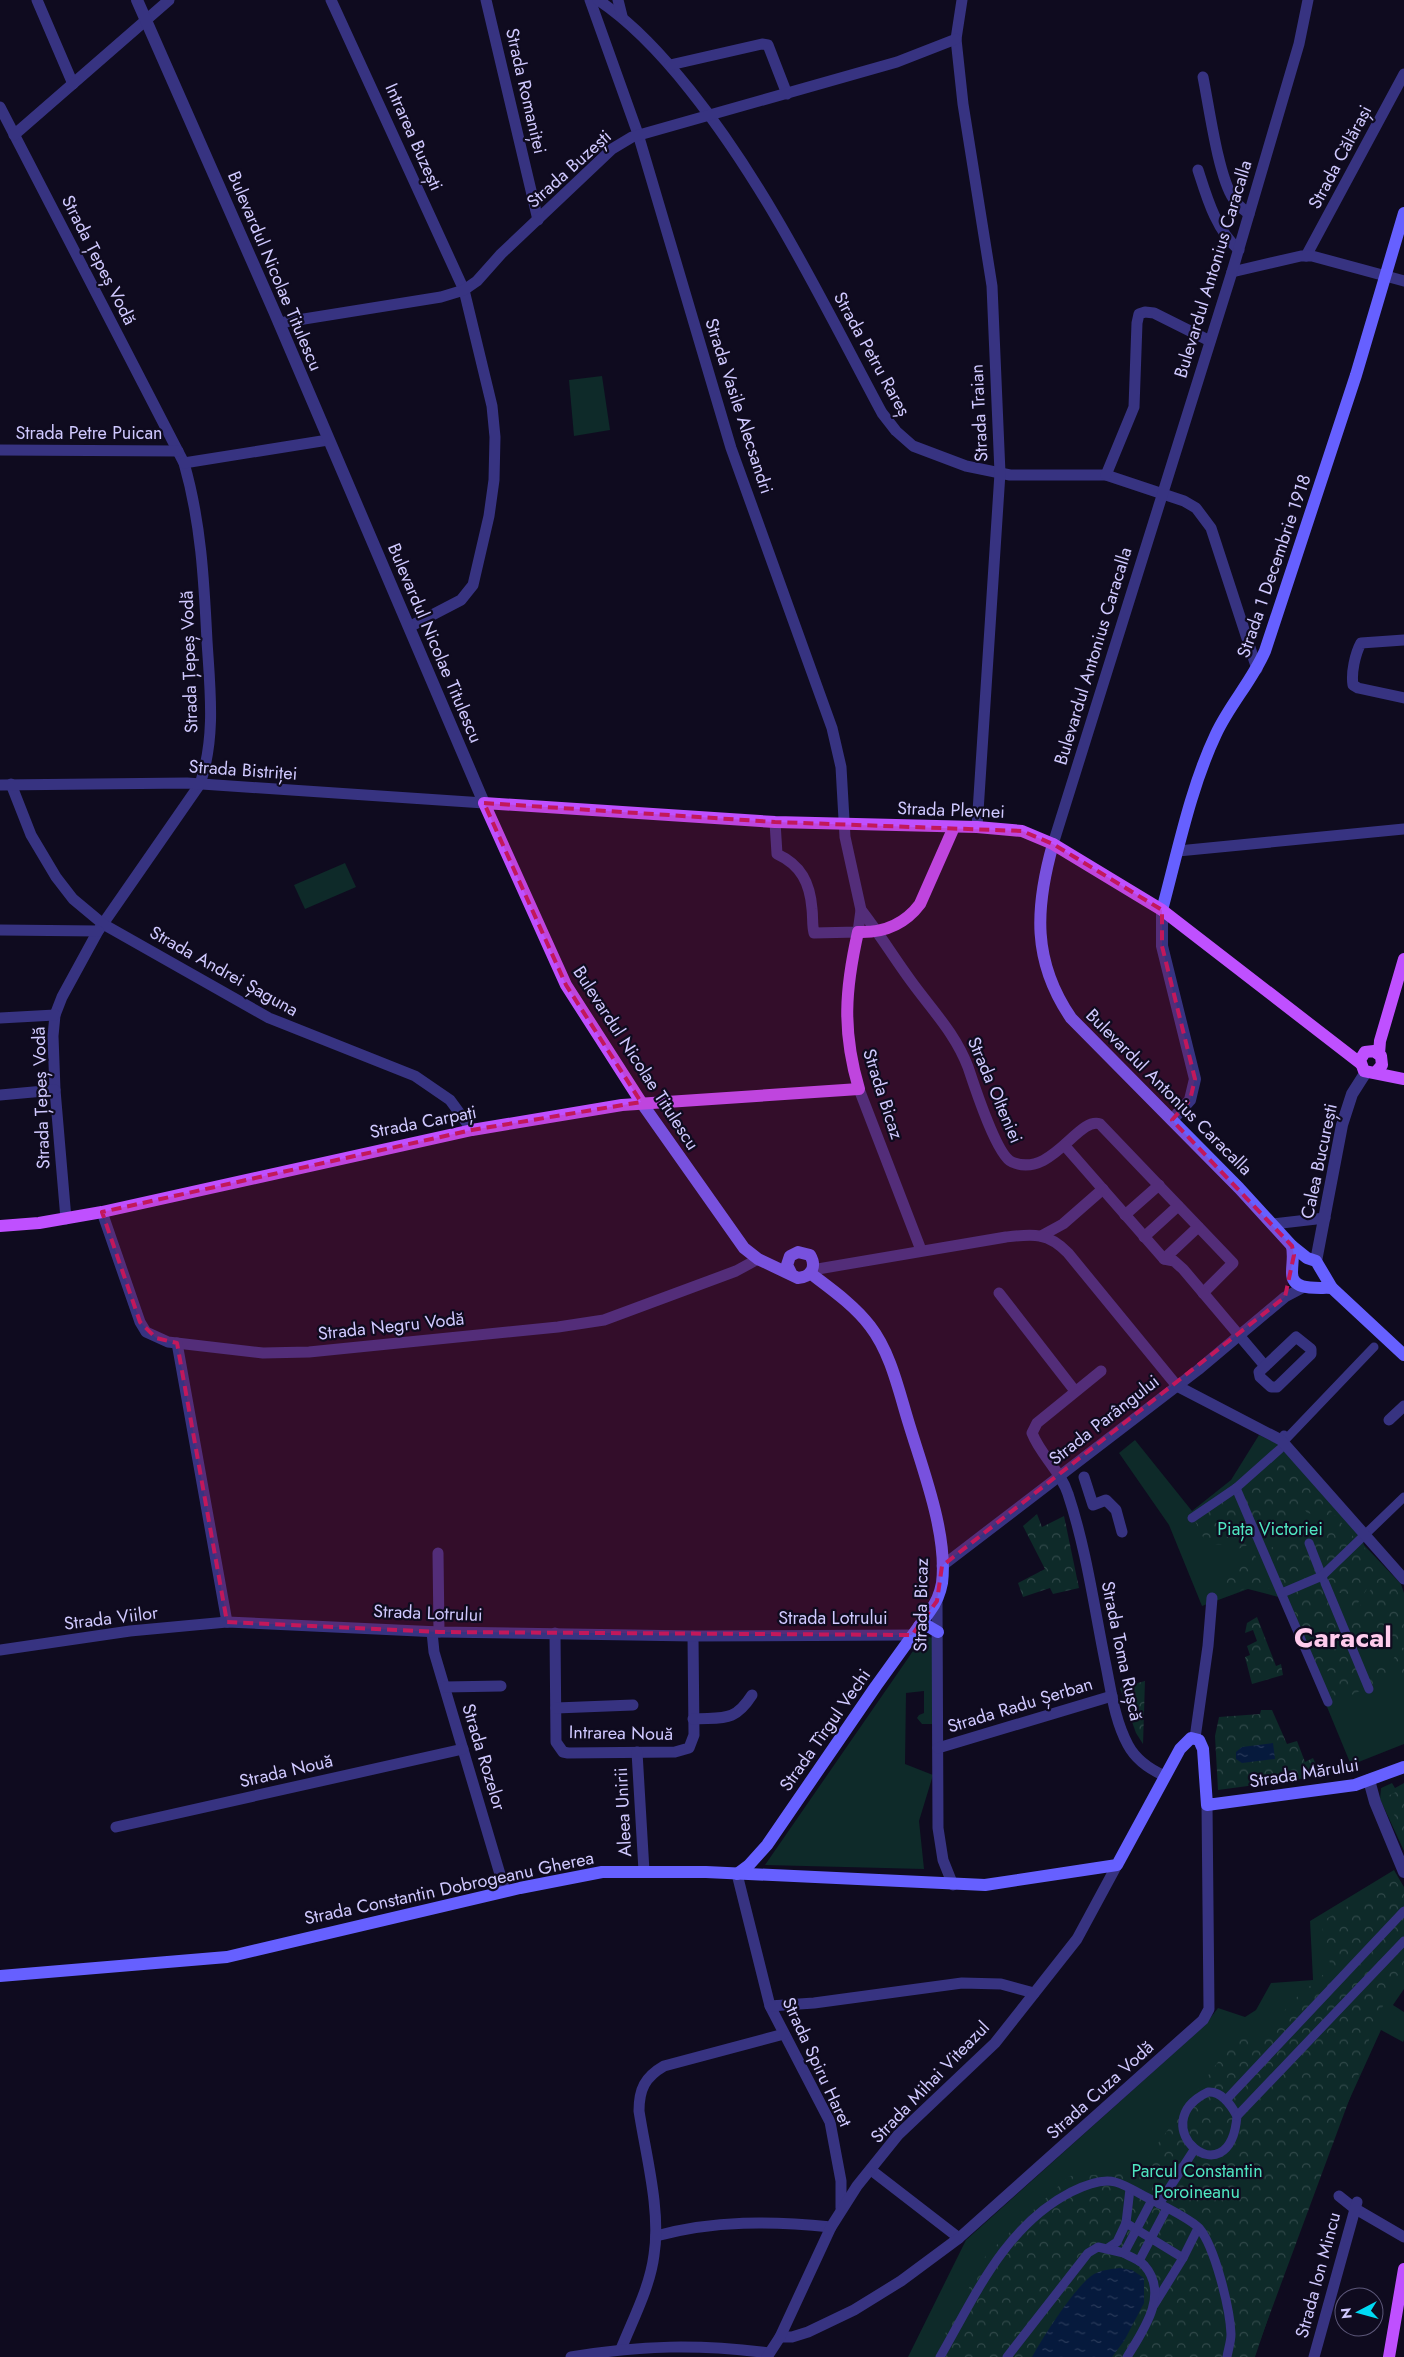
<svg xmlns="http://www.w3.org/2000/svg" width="1404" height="2357" font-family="Jost,sans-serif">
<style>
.green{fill:#0e2a29}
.forest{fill:url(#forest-crowns)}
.water{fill:url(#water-ripples)}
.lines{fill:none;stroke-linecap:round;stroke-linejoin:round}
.pedestrian{stroke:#373381;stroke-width:9}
.minor{stroke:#373381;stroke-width:11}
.tertiary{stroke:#373381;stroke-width:12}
.secondary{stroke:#6660ff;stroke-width:12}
.primary{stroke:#bf50ff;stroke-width:12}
.marked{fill:#c2185b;fill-opacity:0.2;stroke:#c2185b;stroke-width:4;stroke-dasharray:10 6;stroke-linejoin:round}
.labels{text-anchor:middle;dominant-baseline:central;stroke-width:4.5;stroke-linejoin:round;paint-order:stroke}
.street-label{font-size:18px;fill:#d0c9ff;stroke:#0f0b1f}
.park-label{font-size:18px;fill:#4fe6c1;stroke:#0f0b1f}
.town-label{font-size:28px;font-weight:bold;fill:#ffcbec;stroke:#0f0b1f}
</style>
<defs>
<pattern id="forest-crowns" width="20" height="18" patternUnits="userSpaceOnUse" patternTransform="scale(1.25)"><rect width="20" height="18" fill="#0e2a29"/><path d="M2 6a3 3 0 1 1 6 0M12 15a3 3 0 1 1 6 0" fill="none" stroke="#304849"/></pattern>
<pattern id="water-ripples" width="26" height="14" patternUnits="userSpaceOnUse" patternTransform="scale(1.25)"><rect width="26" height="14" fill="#061a3d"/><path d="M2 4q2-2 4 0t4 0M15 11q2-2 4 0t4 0" fill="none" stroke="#293a5a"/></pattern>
</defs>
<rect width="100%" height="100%" fill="#0f0b1f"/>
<g class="green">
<path d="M602,376l8,54 -36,6 -5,-56z"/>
<path d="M345,863l11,24 -51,22 -11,-24z"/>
<path d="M1259,1435l19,9 84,94 2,7 37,39 3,9v151l-53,21 -69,-167 -34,-9 -46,17 -33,-81 -50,-72 16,-13 57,71 39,-31z"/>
<path d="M929,1637l4,1 1,86h-12l-5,-6 2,-3 5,-2v-22l-18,2 -1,71 28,11 -14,46 5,48 -159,-4 157,-227z"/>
<path d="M1392,1783l3,5 9,-5v68l-24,-52 1,-11z"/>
<path d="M1394,1870l10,17v102l-11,16 11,7v28l-1,2 -22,-12 -60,132 -66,195h-347l58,-117 238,-214 14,-18 27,9 11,-7 15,-27 42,-3 -3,-59z"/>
</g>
<g class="forest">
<path d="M1279,1453l53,59 -13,9 -5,-7 -7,-1 -4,-6 -6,-1 -5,5v7l-6,13 -13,5 -8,-5h-6l-20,-42z"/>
<path d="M1235,1491l24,54 -3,1c-20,-29 -23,-31 -59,-29z"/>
<path d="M1037,1514l5,13 22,-11 15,72 -26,6 -3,-6 -27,9 -5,-14 27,-14 -22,-43z"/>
<path d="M1335,1515l22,26 -35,32 -11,-27 9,-10 3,-12z"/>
<path d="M1195,1521c23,1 41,3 55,23l-16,7c-9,-6 -15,-9 -26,-4z"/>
<path d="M1291,1539l8,8h8l11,28 -35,15 -17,-40z"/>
<path d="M1360,1542l23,29 -8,6 -25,38 -5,-9 6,-5 -1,-6 -5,-2h-13l-8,-17z"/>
<path d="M1254,1553l16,36 -21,-2 -21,9 -6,-16c10,-4 14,-9 14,-20z"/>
<path d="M1388,1574c16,26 16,38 16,69l-12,-3 -10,-10 -30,10 -6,-13 31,-47z"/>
<path d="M1320,1580l20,46 -9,4c-14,-4 -17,0 -30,-2l-14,-33z"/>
<path d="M1257,1617l19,49 5,-2 2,11 -31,9 -7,-27 5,-2 -3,-9 10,-5 -4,-11 -8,3 2,-10z"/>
<path d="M1348,1643l18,45 -35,17 -3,-8 9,-14 -7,-12 -12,1 -5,-14z"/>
<path d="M1395,1645l9,3v28l-3,-6 -27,13 1,3 -6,2 -5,-13 27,-13 6,-8z"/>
<path d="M1145,1681l-2,63 -7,-11 -16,-45z"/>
<path d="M1261,1710h11l15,34 10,-3 8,21 8,-4 8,18 -103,14 -3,-54 4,-19 41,-3z"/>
<path d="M1404,1788v48l-18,-39z"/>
<path d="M1393,1879l11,12v71l-33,69 -6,26 -111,300h-321l53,-102 83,-79 67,-3 99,-134h29l26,-36 41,-35 -10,-46z"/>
</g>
<g class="water">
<path d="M1273,1743l2,16 -33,4 -6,-4v-7l6,-5z"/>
<path d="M1120,2268l12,2 12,8v25l-20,38 -12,16h-80c11,-20 44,-72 62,-83 8,-4 17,-5 26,-6z"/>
</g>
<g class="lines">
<g class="pedestrian">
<path d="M1284,1435l3,3 87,-91"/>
<path d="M1236,1488l92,214"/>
<path d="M1192,1518l44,-30 44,-39"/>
<path d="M1309,1543l14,36"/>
<path d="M1325,1583l44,106"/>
<path d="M1282,1593l40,-17 82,-79"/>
<path d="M1208,2092c14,-1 23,13 29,24 -7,85 -97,9 -29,-24z"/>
<path d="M1226,2100l178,-189"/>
<path d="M1237,2116l167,-175"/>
<path d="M1159,2204l35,-54"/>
<path d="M1126,2223l4,-34"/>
<path d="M1108,2248l9,-6 9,-19 57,35 -29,47"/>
<path d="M1124,2253c6,4 16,7 20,12 26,29 -1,66 -17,92"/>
<path d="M1183,2258l15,-30"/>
<path d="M1139,2261l28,-53"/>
<path d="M940,2357c35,-61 65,-131 131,-165 12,-6 30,-14 44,-10 12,3 26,13 37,18"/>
<path d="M1007,2357l81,-104 10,-6 26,6 28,-53c12,6 38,19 47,28 16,19 31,81 32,106 0,8 -3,16 -4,23"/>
</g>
<g class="minor">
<path d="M37,0l36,84"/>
<path d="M331,0l133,290 28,116 3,31 -1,43 -5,36 -16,69 -12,15 -52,27"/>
<path d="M486,0l52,220"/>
<path d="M590,0l48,134 93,314 101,280 9,39 4,70 16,73 -3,22 -44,1c-2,-8 -1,-16 -2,-24 -2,-26 -11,-44 -35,-55l-2,-32"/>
<path d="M598,0c36,24 65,56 92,90 78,98 133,213 192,323l14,18 17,15 53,20 44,9h96l78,26 12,7 15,20 46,141"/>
<path d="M618,0l4,16"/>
<path d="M962,0l-6,39 7,65 29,182 8,187 -23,354"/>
<path d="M670,65l92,-21 6,1 19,49"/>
<path d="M1203,77c6,29 15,98 30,121 4,7 10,11 16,16"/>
<path d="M0,107l184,356c17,59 20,117 23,178 3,48 9,96 -7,143l-102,147 -36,66 -7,18 -2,21 2,54 11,129"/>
<path d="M14,135l155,-135"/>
<path d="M1198,170c9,28 18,60 41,80"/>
<path d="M1306,256l98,-182"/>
<path d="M1232,272l69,-16h11l92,25"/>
<path d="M279,323l162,-26 23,-7 13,-9 24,-27 111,-105 20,-12 265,-75 59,-23"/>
<path d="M0,450l178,1"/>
<path d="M184,463l144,-23"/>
<path d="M1106,475l28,-68 3,-84 2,-9 6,-2 9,1 56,28"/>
<path d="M1404,640l-43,3c-6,11 -10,30 -8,42l5,3 46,10"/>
<path d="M11,784l20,51 25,42 17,22 30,25 166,94 146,58 35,24 22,30"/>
<path d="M0,785l187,-2 297,20"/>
<path d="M1053,844l179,-572 67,-228 9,-44"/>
<path d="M1178,851l226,-22"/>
<path d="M861,910c18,23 33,48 50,71 21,29 44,52 57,86 6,18 29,89 44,95 40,17 66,-46 88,-38l133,139 -30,30"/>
<path d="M0,930l98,1"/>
<path d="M0,1018l55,-3"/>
<path d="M859,1089l62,161"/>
<path d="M0,1095l55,-5"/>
<path d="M1065,1146l99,113 10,2 9,8 82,97"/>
<path d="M102,1212l38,110 6,10 22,10 95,11 46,-1 249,-25 46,-7 132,-49 22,-12"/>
<path d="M1125,1215l34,-30"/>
<path d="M1273,1224l52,-6"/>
<path d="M1041,1236l22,-12 40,-35"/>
<path d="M1144,1237l34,-31"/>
<path d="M1164,1259l34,-32"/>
<path d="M812,1270l194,-33c27,-3 42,-5 62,16l109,133 104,54 123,139"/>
<path d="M999,1293l76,98"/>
<path d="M1296,1337l15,12v5l-34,33h-6l-11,-10 -1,-5z"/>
<path d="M177,1343l50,279"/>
<path d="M1101,1371l-64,52 -5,10c9,23 29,38 36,61 18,54 26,112 37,167 6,28 9,58 23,84 8,15 21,24 37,31"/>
<path d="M1389,1420l15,-14"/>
<path d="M1084,1477l9,28 13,-5 10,10 6,22"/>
<path d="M438,1553l1,79"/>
<path d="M942,1566l256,-196 87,-73 19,-10"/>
<path d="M937,1601l1,227 5,32 10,25"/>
<path d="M432,1632l2,20 71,239"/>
<path d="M555,1633l1,109 7,10 5,1 107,-1 14,-4 5,-13 -1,-99"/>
<path d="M0,1650l130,-19 97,-9 212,10 254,4 219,-1"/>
<path d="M445,1687l56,-1"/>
<path d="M556,1708l77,-3"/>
<path d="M693,1719c30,-2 41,4 59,-24"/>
<path d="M1195,1738l13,-92 4,-48"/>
<path d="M938,1748l174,-52"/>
<path d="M637,1752l7,119"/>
<path d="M116,1827l347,-78"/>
<path d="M737,1874l33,132 60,116 11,59v27"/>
<path d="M770,2006l44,-3 148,-20 39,1 33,9"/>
<path d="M871,2170l88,68"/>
<path d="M1339,2196l15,12 50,29"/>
<path d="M656,2236c59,-16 115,-15 175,-9"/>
<path d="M780,2337h12l16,-5 46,-22 47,-29 58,-43 244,-218 6,-11 -2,-204"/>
<path d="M621,2349c12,-30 29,-62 33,-94 7,-44 -8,-99 -15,-144 0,-22 6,-34 25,-45l120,-32"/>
<path d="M571,2357c69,-12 129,-13 198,-4"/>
<path d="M767,2357l13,-20 51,-110 26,-41 41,-51 97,-92 82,-104 40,-74"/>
<path d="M1314,2357l43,-155"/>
</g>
<g class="tertiary">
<path d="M137,0l137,311 210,492"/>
<path d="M1162,910v36l33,133 -5,21 -18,20"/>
<path d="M1316,1261l26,-136 10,-31 14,-22"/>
<path d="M1369,1780l6,22 29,70"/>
</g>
<g class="secondary">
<path d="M1053,844c-18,64 -21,117 18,174l168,170 53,58 15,12 9,3 16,27 72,67"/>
<path d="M1162,910c16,-59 28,-121 54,-176 14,-30 36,-53 49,-83l91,-276 48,-162"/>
<path d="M641,1102l103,146 14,11 40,19c13,-1 19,-11 12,-23l-12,-3 -8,4 -3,9 4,8"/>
<path d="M1292,1246c2,12 0,16 0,27 0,19 27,14 40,15"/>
<path d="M919,1626l7,-1 12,7"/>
<path d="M737,1874l12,-9 18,-20 109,-159 54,-75c6,-8 10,-17 12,-28 6,-48 -19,-113 -33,-159 -10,-32 -18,-71 -39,-98 -16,-21 -39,-37 -60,-53"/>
<path d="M0,1976l227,-19 293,-69 82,-16h104l279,13 132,-20 63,-116 11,-11 8,2 4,9 4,56 148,-20 49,-18"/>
</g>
<g class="primary">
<path d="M1379,1054l1,-13 24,-82"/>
<path d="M1376,1072l6,-7 -1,-9 -7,-5 -9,1 -5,8 4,11 40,8"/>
<path d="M641,1102l-75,-117 -82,-182 291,19 202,5 45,4 31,13 109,66 198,153"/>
<path d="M0,1226l39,-3 63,-11 370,-82 150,-25 237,-16c-17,-58 -14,-99 -1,-157 25,1 47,-8 62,-28l34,-77"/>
<path d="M1389,2357l15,-88"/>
</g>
</g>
<path class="marked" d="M484,803l291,19 247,9 31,13 109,66v36l33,133 -5,21 -18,20 120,126 2,9 -9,42 -343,269 -5,35 -25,34 -473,-3 -212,-10 -50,-279 -21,-5 -16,-16 -38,-110 370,-82 169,-28 -75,-117z"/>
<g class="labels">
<g class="street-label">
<text transform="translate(526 91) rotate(77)">Strada Romaniței</text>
<text transform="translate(414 137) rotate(66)">Intrarea Buzești</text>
<text transform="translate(1340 157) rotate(-62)">Strada Călărași</text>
<text transform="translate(569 169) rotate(-42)">Strada Buzești</text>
<text transform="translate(99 260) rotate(63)">Strada Țepeș Vodă</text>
<text transform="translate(1213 269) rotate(-73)">Bulevardul Antonius Caracalla</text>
<text transform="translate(275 271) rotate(67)">Bulevardul Nicolae Titulescu</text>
<text transform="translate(872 354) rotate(61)">Strada Petru Rareș</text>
<text transform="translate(739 406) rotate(72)">Strada Vasile Alecsandri</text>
<text transform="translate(979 413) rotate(-93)">Strada Traian</text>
<text x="89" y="433">Strada Petre Puican</text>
<text transform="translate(1274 566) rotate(-71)">Strada 1 Decembrie 1918</text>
<text transform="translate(435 643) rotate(67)">Bulevardul Nicolae Titulescu</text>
<text transform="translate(1093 656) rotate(-73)">Bulevardul Antonius Caracalla</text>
<text transform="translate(189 662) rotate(-92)">Strada Țepeș Vodă</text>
<text transform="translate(243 770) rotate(4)">Strada Bistriței</text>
<text transform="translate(951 810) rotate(2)">Strada Plevnei</text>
<text transform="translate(224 971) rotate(29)">Strada Andrei Șaguna</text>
<text transform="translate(636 1058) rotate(57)">Bulevardul Nicolae Titulescu</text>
<text transform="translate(995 1090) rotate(67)">Strada Olteniei</text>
<text transform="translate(1169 1092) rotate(45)">Bulevardul Antonius Caracalla</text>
<text transform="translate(883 1094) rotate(72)">Strada Bicaz</text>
<text transform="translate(41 1098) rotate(-92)">Strada Țepeș Vodă</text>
<text transform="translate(423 1122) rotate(-11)">Strada Carpați</text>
<text transform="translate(1319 1161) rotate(-78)">Calea București</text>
<text transform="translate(391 1326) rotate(-6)">Strada Negru Vodă</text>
<text transform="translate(1104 1420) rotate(-38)">Strada Parângului</text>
<text transform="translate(921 1605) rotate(-89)">Strada Bicaz</text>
<text transform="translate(428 1613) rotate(2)">Strada Lotrului</text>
<text transform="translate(111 1618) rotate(-7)">Strada Viilor</text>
<text x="833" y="1618">Strada Lotrului</text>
<text transform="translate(1122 1651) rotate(78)">Strada Toma Rușcă</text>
<text transform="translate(1020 1705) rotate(-17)">Strada Radu Șerban</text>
<text transform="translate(825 1730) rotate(-55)">Strada Tîrgul Vechi</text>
<text transform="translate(621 1733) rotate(1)">Intrarea Nouă</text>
<text transform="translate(484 1757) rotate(73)">Strada Rozelor</text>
<text transform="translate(286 1771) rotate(-13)">Strada Nouă</text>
<text transform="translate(1304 1773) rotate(-9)">Strada Mărului</text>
<text transform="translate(623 1812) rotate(-93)">Aleea Unirii</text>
<text transform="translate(449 1888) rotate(-12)">Strada Constantin Dobrogeanu Gherea</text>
<text transform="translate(817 2062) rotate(65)">Strada Spiru Haret</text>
<text transform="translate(930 2082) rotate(-46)">Strada Mihai Viteazul</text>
<text transform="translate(1100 2090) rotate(-42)">Strada Cuza Vodă</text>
<text transform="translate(1318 2275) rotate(-75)">Strada Ion Mincu</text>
</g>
<g class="park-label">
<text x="1270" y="1529">Piața Victoriei</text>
<text x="1197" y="2171">Parcul Constantin<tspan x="1197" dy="21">Poroineanu</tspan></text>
</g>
<g class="town-label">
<text x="1343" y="1637">Caracal</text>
</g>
</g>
<g transform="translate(1359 2312) rotate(264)"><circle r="24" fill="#0f0b1f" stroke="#5c5779"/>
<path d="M0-4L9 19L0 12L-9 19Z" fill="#00daf4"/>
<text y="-8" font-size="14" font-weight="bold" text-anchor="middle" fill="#d0c9ff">N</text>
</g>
</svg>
